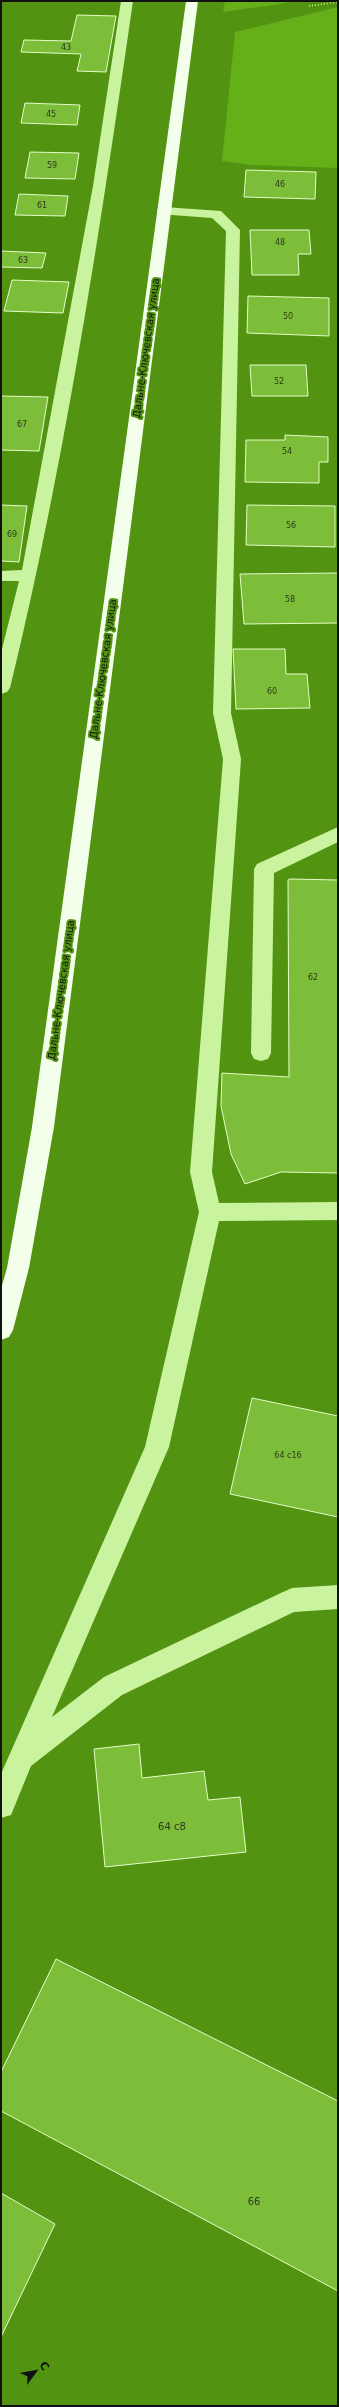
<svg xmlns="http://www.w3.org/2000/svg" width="339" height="2407" font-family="'DejaVu Sans',sans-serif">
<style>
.green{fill:#65af19}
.building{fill:#7cbd3a;stroke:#e3fdc7}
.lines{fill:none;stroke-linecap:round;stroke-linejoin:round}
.path{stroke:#caf39f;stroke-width:1.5;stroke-dasharray:1 2;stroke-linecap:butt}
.lane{fill:#caf39f;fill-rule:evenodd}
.street{fill:#caf39f;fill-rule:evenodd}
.primary{fill:#f4ffeb;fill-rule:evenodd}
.labels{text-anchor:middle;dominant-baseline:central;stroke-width:4;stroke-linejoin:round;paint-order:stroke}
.number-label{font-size:8px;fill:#2c3c1b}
.street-label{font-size:10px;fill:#111;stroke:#529411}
.near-number-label{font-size:10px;fill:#2c3c1b}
</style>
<rect width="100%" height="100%" fill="#529411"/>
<g class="green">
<path d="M225,1h62v2l-64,9z"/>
<path d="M338,7v161l-87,-3 -29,-4 13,-129z"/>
</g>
<g class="building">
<path d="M77,15l39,1 -10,56 -29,-1 4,-17 -60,-2 3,-12 47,1z"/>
<path d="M25,103l55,2 -3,20 -56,-2z"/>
<path d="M30,152l49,1 -4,26 -50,-1z"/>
<path d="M246,170l70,2 -1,27 -71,-2z"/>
<path d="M19,194l49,2 -3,20 -50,-1z"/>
<path d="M250,230h59l2,24h-13l1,21h-47z"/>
<path d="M1,251l45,2 -4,15 -41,-1z"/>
<path d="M12,280l57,2 -6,31 -59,-2z"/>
<path d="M248,296l81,2v38l-82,-3z"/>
<path d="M250,365h56l2,31h-56z"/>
<path d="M1,396l47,1 -9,54 -38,-1z"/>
<path d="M285,435l43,2v25h-9v21l-74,-1 1,-42h39z"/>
<path d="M1,505l26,1 -8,56 -18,-1z"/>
<path d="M247,505l88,1v41l-89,-2z"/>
<path d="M338,573v50l-94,1 -4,-50z"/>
<path d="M233,649h52l1,25h21l3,34 -74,1z"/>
<path d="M290,879l48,1v293l-57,-1 -36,12 -14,-30 -10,-48 1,-33 67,4 -1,-197z"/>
<path d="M252,1398l86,18v101l-108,-23z"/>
<path d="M139,1744l3,34 62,-7 4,29 32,-3 6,55 -141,15 -11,-118z"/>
<path d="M56,1959l282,142v190l-337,-180v-39z"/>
<path d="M1,2193l54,31 -54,113z"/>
</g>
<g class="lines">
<path class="path" d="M309,6l29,-4"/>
<g class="lane">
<path d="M164,207l57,4 19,19 -9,483 10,46 -29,413 7,31 119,-1v18l-119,1 -50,226 -117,270 52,-40 179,-85 9,-4 46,-3v24l-44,3 -172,83 -91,71 -20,49 -10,3v-44l144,-327 54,-235 -9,-40 33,-413 -10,-46 13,-482 -14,-13 -53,-4 -2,-3 2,-3z"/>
<path d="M338,827v15l-64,31 -3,180 -3,6 -7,2 -7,-2 -3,-6 3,-184 3,-5z"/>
</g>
<path class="street" d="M121,1h12c-33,230 -68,461 -123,687l-3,4 -6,2v-41l18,-72h-18v-10l21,-1 71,-384z"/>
<path class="primary" d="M186,1h12l-144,1126 -25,141 -16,62 -4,7 -8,3v-51l6,-21 25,-141z"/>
</g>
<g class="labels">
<g class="number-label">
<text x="66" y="47">43</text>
<text x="51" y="114">45</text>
<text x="52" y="165">59</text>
<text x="280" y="184">46</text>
<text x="42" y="205">61</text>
<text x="280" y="242">48</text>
<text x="23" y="260">63</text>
<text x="288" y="316">50</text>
<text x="279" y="381">52</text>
<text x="22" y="424">67</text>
<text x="287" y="451">54</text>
<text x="291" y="525">56</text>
<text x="12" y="534">69</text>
<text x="290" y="599">58</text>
<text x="272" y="691">60</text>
<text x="313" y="977">62</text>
<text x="288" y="1455">64 с16</text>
</g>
<g class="street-label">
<text transform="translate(146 348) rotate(-82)">Дальне-Ключевская улица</text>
<text transform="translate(103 669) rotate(-82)">Дальне-Ключевская улица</text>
<text transform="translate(61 990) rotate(-82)">Дальне-Ключевская улица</text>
</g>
<g class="near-number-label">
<text x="172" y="1826">64 с8</text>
<text x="254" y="2201">66</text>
</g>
</g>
<rect width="339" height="2407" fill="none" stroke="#111111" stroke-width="4"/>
<g transform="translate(36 2371) rotate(58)" stroke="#529411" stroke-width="3" paint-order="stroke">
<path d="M0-3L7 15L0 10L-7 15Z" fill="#111111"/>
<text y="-6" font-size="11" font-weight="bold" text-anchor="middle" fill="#111111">С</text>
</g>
</svg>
